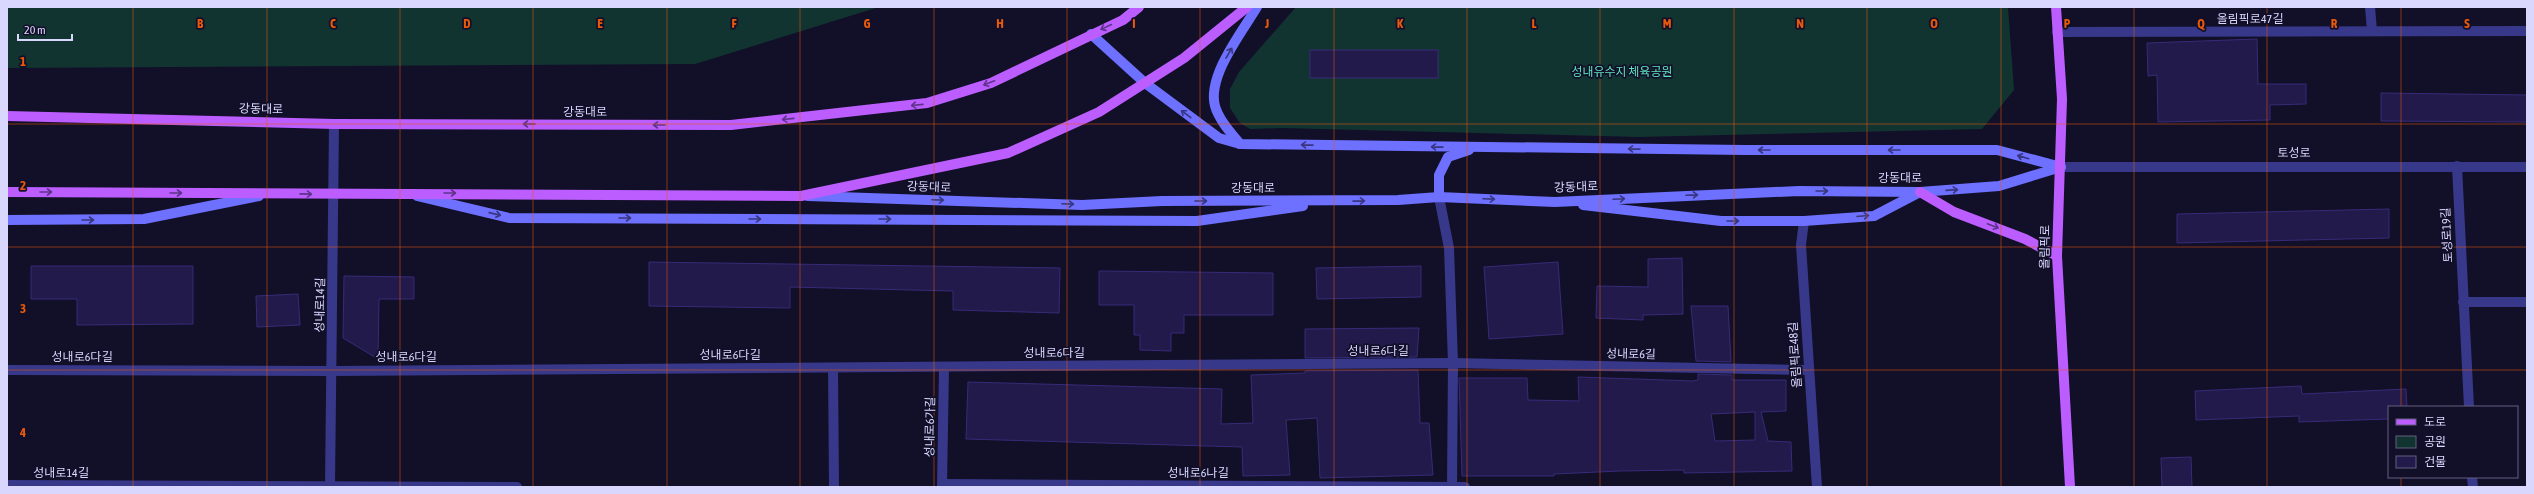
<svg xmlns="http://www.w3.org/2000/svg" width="2534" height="494" font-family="'Asap Condensed','Noto Sans KR',sans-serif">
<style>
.green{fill:#123431}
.building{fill:#221a4b;stroke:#372b78;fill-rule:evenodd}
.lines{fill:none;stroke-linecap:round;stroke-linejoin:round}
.minor{stroke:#38388a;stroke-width:10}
.tertiary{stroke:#38388a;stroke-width:10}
.secondary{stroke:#6e70ff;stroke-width:10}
.primary{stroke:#bc5eff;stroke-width:10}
.oneway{stroke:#5e3389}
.oneway2{stroke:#37367f}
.grid{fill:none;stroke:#e8590c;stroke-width:1;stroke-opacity:0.55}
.labels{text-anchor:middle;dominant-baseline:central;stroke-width:3.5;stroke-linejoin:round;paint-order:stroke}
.street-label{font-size:12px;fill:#dad7ff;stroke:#120f29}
.park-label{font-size:12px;fill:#5de5be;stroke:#120f29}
.grid-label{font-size:13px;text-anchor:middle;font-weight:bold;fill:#e8590c;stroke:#120f29;stroke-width:3.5;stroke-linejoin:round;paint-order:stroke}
</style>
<rect width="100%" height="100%" fill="#120f29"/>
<g class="green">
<path d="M7,7h872l-184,57 -688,4z"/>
<path d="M1296,7h712l6,83 -32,39 -344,8 -356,-9 -32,1 -10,-6 -10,-15v-19l9,-17z"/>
</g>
<g class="building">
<path d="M2257,39l1,45h48v20l-36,1v15l-112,2 -1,-47 -9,1 -1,-33z"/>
<rect x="1310" y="50" width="128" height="28"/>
<path d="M2381,93l146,2v27l-146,-1z"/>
<path d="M2389,209v29l-212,5v-29z"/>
<path d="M1682,258l1,56 -40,1v5l-47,-2 1,-32 51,1v-28z"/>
<path d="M649,262l411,6 -1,45 -106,-3v-19l-163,-4v21l-141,-2z"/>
<path d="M1558,262l5,72 -74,5 -5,-72z"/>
<path d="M31,266h162v58l-116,1v-26h-46z"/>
<path d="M1421,266v31l-104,2 -1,-31z"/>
<path d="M1099,271l174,2v42h-89v18h-13v18l-31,-1v-15h-6v-30h-35z"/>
<path d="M344,276l70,1v22h-35l-1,60 -35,-21z"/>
<path d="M298,294l2,31 -43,2 -1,-31z"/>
<path d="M1691,306h37l3,56 -35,-1z"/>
<path d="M1419,328l-2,29 -112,1v-29z"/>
<path d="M1418,370l2,53h9l4,52 -113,3 -3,-60 -31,2 4,55 -47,1 -1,-29 -276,-8 2,-57 254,7 -1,35 32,-1 -2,-48 54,-2v-2z"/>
<path d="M1698,374l34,1v5h54v31l-25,1 7,29 23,1 1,29 -108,2v-3l-64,1 -66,3v2h-92l-3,-98h68l1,22 51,1 -1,-24 115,4 5,-1zM1755,412v28l-40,1 -4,-27z"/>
<path d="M2301,386l1,8 104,-5 1,18h-18v12l-90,3v-6l-103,4 -1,-29z"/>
<path d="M2191,457l1,30h-30l-1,-29z"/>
</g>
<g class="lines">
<g class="minor">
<path d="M2370,7l2,24"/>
<path d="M2057,32l470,-1"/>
<path d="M2457,166l12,241"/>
<path d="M1804,221l-3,24 16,242"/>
<path d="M2463,302h64"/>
<path d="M833,368l1,119"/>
<path d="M7,370l325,1 1121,-8 356,7"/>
<path d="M2472,477l1,10"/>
<path d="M943,484l522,3"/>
<path d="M7,485l510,2"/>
<path d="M330,487l4,-363"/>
<path d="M942,487l2,-120"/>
</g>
<g class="tertiary">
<path d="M2061,167h466"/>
<path d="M1439,197l10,51 4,115 -1,124"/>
</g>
<g class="secondary">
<path d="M1091,34l54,49 74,55 21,6 505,6h252l64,17"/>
<path d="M1240,144c-9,-11 -21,-24 -25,-38 -8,-30 27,-74 42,-99"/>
<path d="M417,196l92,22 688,3 106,-15"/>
<path d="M808,196l274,9 80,-4 236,-1 41,-3 116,5 244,-11 121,1 79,-6 62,-19"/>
<path d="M1439,197v-22l9,-18 21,-7"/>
<path d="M1583,205l138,16h83l70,-5 44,-23"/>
<path d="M7,220l137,-1 115,-23"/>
</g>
<g class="primary">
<path d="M2056,7l6,92 -5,157 13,231"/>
<path d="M7,116l327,8 397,1 196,-22 64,-20 132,-63 16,-13"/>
<path d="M7,192l794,4 207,-43 91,-41 85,-54 63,-51"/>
<path d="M1920,192l34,20 71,27 32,17"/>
</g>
</g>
<defs><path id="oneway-shaft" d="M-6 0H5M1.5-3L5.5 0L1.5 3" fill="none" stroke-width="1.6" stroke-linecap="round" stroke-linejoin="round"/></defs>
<g class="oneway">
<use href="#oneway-shaft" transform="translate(1106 27) rotate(155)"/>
<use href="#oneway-shaft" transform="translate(989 83) rotate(159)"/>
<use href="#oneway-shaft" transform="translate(917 105) rotate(174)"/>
<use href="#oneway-shaft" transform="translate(788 119) rotate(174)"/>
<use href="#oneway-shaft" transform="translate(529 124) rotate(-180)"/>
<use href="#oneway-shaft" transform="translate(659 125) rotate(-180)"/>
<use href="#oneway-shaft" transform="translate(46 192)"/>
<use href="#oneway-shaft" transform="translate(176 193)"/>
<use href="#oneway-shaft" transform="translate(450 193)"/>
<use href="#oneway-shaft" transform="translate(306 194) rotate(1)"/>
<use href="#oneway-shaft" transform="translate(1993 226) rotate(21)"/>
</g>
<g class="oneway2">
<use href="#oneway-shaft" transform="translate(1229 53) rotate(-60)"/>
<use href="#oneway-shaft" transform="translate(1186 114) rotate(-143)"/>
<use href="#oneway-shaft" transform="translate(1307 145) rotate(-179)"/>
<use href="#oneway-shaft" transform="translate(1437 147) rotate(-179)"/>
<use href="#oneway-shaft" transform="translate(1634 149) rotate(-179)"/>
<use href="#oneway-shaft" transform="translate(1764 150) rotate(180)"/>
<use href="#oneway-shaft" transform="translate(1894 150) rotate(180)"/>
<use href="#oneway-shaft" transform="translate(2023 157) rotate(-164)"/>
<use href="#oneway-shaft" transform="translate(1952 190) rotate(-4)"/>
<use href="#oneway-shaft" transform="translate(1822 191)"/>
<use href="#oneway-shaft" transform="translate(1692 195) rotate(-2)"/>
<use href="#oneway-shaft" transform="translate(1489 199) rotate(2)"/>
<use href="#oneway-shaft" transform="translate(1619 199) rotate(-3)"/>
<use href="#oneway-shaft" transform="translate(938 200) rotate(2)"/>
<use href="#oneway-shaft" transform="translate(1201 201)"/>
<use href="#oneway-shaft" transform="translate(1359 201) rotate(-1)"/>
<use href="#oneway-shaft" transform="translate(1068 204) rotate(2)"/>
<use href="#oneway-shaft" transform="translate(495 214) rotate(13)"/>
<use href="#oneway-shaft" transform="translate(1863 216) rotate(-5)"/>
<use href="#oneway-shaft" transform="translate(625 218)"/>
<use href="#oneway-shaft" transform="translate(755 219)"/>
<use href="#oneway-shaft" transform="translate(885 219)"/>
<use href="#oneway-shaft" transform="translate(88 220)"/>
<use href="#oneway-shaft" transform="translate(1733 221)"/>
</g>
<path class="grid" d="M133,7v480M267,7v480M400,7v480M533,7v480M667,7v480M800,7v480M934,7v480M1067,7v480M1200,7v480M1334,7v480M1467,7v480M1600,7v480M1734,7v480M1867,7v480M2001,7v480M2134,7v480M2267,7v480M2401,7v400M7,124h2520M7,247h2520M7,370h2520M2401,477v10"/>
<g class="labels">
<g class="street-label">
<text x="2250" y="19">올림픽로47길</text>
<text transform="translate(261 109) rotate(1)">강동대로</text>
<text x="585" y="112">강동대로</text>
<text x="2294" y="153">토성로</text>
<text x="1900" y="178">강동대로</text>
<text transform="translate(929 187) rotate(2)">강동대로</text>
<text transform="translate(1576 187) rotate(-2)">강동대로</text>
<text x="1253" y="188">강동대로</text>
<text transform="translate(2447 235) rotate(-93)">토성로19길</text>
<text transform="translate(2045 247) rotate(-89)">올림픽로</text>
<text transform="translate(320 305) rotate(-89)">성내로14길</text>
<text x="1378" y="351">성내로6다길</text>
<text x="1054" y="353">성내로6다길</text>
<text transform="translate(1631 354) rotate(1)">성내로6길</text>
<text x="730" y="355">성내로6다길</text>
<text transform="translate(1795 355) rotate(-94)">올림픽로48길</text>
<text x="82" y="357">성내로6다길</text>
<text x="406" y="357">성내로6다길</text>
<text transform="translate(930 427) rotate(-89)">성내로6가길</text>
<text x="61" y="473">성내로14길</text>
<text x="1198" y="473">성내로6나길</text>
</g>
<g class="park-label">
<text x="1622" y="72">성내유수지 체육공원</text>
</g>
</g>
<g class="grid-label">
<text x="200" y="28">B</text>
<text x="333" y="28">C</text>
<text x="467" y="28">D</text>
<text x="600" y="28">E</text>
<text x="734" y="28">F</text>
<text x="867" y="28">G</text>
<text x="1000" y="28">H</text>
<text x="1134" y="28">I</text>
<text x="1267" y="28">J</text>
<text x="1400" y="28">K</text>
<text x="1534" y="28">L</text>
<text x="1667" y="28">M</text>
<text x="1800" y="28">N</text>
<text x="1934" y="28">O</text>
<text x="2067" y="28">P</text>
<text x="2201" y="28">Q</text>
<text x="2334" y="28">R</text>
<text x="2467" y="28">S</text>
<text x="23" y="66">1</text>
<text x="23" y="190">2</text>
<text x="23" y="313">3</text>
<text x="23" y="437">4</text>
</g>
<rect width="2534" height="494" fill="none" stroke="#dad7ff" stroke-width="16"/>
<rect x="2388" y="406" width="130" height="72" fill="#120f29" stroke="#625f7f"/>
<rect x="2396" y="419" width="20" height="6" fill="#bc5eff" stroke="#625f7f"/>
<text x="2424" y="426" font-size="12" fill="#dad7ff">도로</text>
<rect x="2396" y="436" width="20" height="12" fill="#123431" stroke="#625f7f"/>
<text x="2424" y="446" font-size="12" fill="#dad7ff">공원</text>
<rect x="2396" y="456" width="20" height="12" fill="#221a4b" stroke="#625f7f"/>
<text x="2424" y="466" font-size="12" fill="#dad7ff">건물</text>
<path d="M18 34v6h54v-6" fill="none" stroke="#dad7ff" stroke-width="2"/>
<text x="24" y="34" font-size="12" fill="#dad7ff" stroke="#120f29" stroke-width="3" paint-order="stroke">20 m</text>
</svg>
